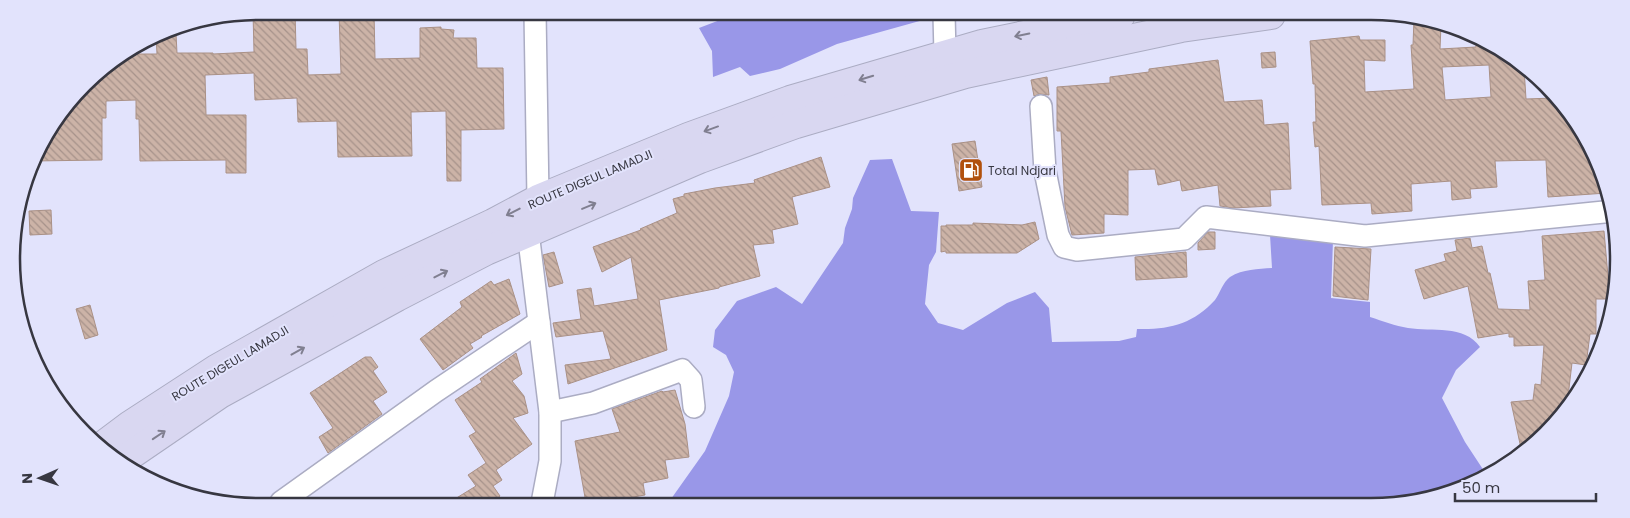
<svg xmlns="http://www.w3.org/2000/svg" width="1630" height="518" font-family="Poppins,sans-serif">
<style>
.water{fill:#9997e8}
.building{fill:url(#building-back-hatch);stroke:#aa9186;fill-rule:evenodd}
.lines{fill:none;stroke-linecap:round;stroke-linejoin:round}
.street-casing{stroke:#abacc3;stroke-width:24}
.secondary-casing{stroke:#abacc3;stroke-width:30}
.street{stroke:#fff;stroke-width:21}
.secondary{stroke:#d9d7f1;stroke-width:28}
.oneway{stroke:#807f90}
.labels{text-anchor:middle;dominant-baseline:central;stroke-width:4;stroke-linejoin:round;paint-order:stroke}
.poi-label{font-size:12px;fill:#373741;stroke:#e2e3fc;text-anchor:start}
.street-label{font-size:12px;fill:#373741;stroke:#e2e3fc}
.rim{fill:none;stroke:#373741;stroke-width:2.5}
</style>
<defs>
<pattern id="building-back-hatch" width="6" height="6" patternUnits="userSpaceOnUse" patternTransform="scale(1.25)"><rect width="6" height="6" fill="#ccb3a7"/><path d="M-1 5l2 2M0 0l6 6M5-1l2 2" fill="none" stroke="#a6928a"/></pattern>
</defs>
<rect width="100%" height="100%" fill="#e2e3fc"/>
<g class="water">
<path d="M724,13l211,1 -1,3 -97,27 -57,25 -30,7 -10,-9 -27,10 -1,-26 -13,-23 21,-8z"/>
<path d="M892,159l19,52 28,1 -3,40 -7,13 -4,39 13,19 25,7 44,-27 28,-11 14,16 3,34 67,-1 17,-4 1,-8c32,1 56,-5 78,-29 5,-7 8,-18 15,-23 13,-8 28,-8 42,-9l-2,-33 14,-4 17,9h32l-2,58 39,4v15c13,4 25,9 38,11 24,4 56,-4 72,19l-24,23 -14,28 23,44 23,35 -8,4 -76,24 -742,-2 9,-4 34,-48 24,-55 5,-24 -8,-17 -13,-8 2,-17 22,-29 39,-14 26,17 41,-61 2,-15 7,-19 1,-11 17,-38z"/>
</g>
<g class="building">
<path d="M259,11h36l1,38h11l1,26 33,-1 -2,-62h35l1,47 45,-1v-30l21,-1v2l13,1 -1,8h23l1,30h26l1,61 -43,1v51h-14l-1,-70 -35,1 1,44 -74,1 -1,-36 -39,1 -1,-24 -42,2 -1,-27 -49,2 1,40h40v58h-20v-13l-86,1 -1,-42h-3v-19l-30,1v17h-4v42l-69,1 4,-12 58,-76 31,-19h31l-1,-19 20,-1 1,19h36v1l41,-2 -1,-40z"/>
<path d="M1414,19h13l14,6 -1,24 36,-2v-8l33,14 15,15 2,31 27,-1 24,24 30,71 -59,4 -2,-37 -51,1 2,26 -27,2 1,9 -19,2 -1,-19 -40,3 1,27 -40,3 -1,-11 -49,2 -3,-59 -4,1 -2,-25h3l-1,-38h-2l-3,-43 49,-5 1,4h25v21l-21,-1 1,32 49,-3 -3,-44h2zM1489,65l2,32 -46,3 -3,-33z"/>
<path d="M1275,52l1,15 -14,1 -1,-15z"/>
<path d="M1218,60l6,42 38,-2 2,25 24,-2 3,66 -21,1 1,16 -38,2 -13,-2 -2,-21 -36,6 -2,-11 -22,5 -3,-16 -27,1v45l-24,-1v19l-32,2 -7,-28 -4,-76h-4v-44l53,-4v-6l39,-5v-3z"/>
<path d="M1047,77l2,18 -9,-1 -6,2 -3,-16z"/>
<path d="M975,141l7,46 -23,4 -7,-47z"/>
<path d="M821,157l9,30 -38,10 6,27 -26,6 2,13 -21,2 7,31 -41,11v1l-60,12 8,50 -99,34 -3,-19 46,-6 -8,-28 -47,6 -3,-14 28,-4 -4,-29 14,-2 3,18 44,-7 -7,-42 -29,15 -9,-25 48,-17 -1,-1 37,-16 -4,-14 11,-3v-2l31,-6 40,-5 -1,-3z"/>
<path d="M51,210l1,24 -22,1 -1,-24z"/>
<path d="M1035,222l4,17 -22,14h-71v-2l-5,1v-26h5v-1h27v-2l49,2z"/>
<path d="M1604,231l6,68h-14v35h-6l-4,31 -14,-2 -5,42 -32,40 -13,8 -11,-51 22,-2 2,-16 6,1 3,-40 -30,1v-9h-5v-4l-31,5 -10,-52 -44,13 -9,-29 31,-9 -2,-7 13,-3 -2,-11 15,-2 2,10 10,-2 6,27h2l8,36 32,1 -2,-29 17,-1 -3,-44z"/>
<path d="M1208,232h7v17l-17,1v-7z"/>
<path d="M1335,247l36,2 -3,51 -35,-4z"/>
<path d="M554,252l9,31 -14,4 -6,-32z"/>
<path d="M1186,252l1,25 -51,3 -1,-23z"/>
<path d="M509,279l11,35 -39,22 1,1 -12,7 3,4 -30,22 -23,-31 42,-32 -2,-5 31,-21 3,4z"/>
<path d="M90,305l8,30 -13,4 -9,-30z"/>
<path d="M516,353l6,21 -10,7 12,15 4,17 -15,5 19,26 -36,26 6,10 -9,6 7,10 -9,7 -41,-1 26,-16 -8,-11 18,-12 -17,-27 7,-4 -21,-32 27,-18 -2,-3z"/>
<path d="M365,357h6l7,10 -5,4 14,21 -14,9 9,13 -54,39 -9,-16 14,-9 -23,-35z"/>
<path d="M675,390l10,34 4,33 -24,3 3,18 -25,5 2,12 -47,8h-12l-11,-62 45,-9 -8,-23 50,-18 1,1z"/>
</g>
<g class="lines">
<defs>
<g id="street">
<path d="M535,12l3,187"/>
<path d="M944,14l1,40"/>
<path d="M1041,106l4,65 13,64 6,12 13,3 107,-11 22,-22 159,19 249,-25"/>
<path d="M528,232l22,180v49l-8,42"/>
<path d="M550,412l43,-9 89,-33 9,10 3,27"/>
<path d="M281,502l155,-111 103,-69"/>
</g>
<g id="secondary">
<path d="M102,446l28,-21 86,-56 168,-95 109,-51 45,-24 150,-62 102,-37 192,-56 139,-29"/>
<path d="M119,463l101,-69 177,-97 89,-46 214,-92 96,-35 169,-50 216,-46 90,-13"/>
</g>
</defs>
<use href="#street" class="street-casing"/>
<use href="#secondary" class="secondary-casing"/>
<use href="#street" class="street"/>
<use href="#secondary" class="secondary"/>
</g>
<defs><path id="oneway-shaft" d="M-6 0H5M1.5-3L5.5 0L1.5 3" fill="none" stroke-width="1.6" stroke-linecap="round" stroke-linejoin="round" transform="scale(1.25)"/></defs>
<g class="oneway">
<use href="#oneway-shaft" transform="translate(1022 35) rotate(168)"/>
<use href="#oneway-shaft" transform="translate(866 78) rotate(163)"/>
<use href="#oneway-shaft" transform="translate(711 129) rotate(160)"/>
<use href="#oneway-shaft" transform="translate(589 206) rotate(-23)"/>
<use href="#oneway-shaft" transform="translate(513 212) rotate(153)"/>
<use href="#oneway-shaft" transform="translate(441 274) rotate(-27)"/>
<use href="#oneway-shaft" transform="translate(298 351) rotate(-29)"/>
<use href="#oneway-shaft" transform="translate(159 435) rotate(-34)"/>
</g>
<defs>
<symbol id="fuel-square" viewBox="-11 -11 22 22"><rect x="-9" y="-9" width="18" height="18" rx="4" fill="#b1510d" stroke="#e2e3fc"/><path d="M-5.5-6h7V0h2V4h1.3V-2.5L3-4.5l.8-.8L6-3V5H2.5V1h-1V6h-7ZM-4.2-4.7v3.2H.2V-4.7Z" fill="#fff"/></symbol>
</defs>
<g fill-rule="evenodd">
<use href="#fuel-square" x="957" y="156" width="28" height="28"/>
</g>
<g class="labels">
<g class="poi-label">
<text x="988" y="170">Total Ndjari</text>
</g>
<g class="street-label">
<text transform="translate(590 179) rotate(-23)">ROUTE DIGEUL LAMADJI</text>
<text transform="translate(230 363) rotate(-31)">ROUTE DIGEUL LAMADJI</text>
</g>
</g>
<path d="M0 0H1630V518H0ZM259 20H1371A239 239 0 0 1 1610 259V259A239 239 0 0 1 1371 498H259A239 239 0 0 1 20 259V259A239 239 0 0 1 259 20Z" fill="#e2e3fc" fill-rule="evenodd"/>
<path class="rim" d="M259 20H1371A239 239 0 0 1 1610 259V259A239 239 0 0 1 1371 498H259A239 239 0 0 1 20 259V259A239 239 0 0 1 259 20Z"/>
<g transform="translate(40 478) rotate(268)" stroke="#e2e3fc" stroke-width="4" paint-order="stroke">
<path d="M0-4L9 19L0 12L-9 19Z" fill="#373741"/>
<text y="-8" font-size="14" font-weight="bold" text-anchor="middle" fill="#373741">N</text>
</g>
<path d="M1455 493v8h141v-8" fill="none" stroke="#373741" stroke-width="2.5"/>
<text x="1462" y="493" font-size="15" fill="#373741" stroke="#e2e3fc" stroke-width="4" paint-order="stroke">50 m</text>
</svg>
